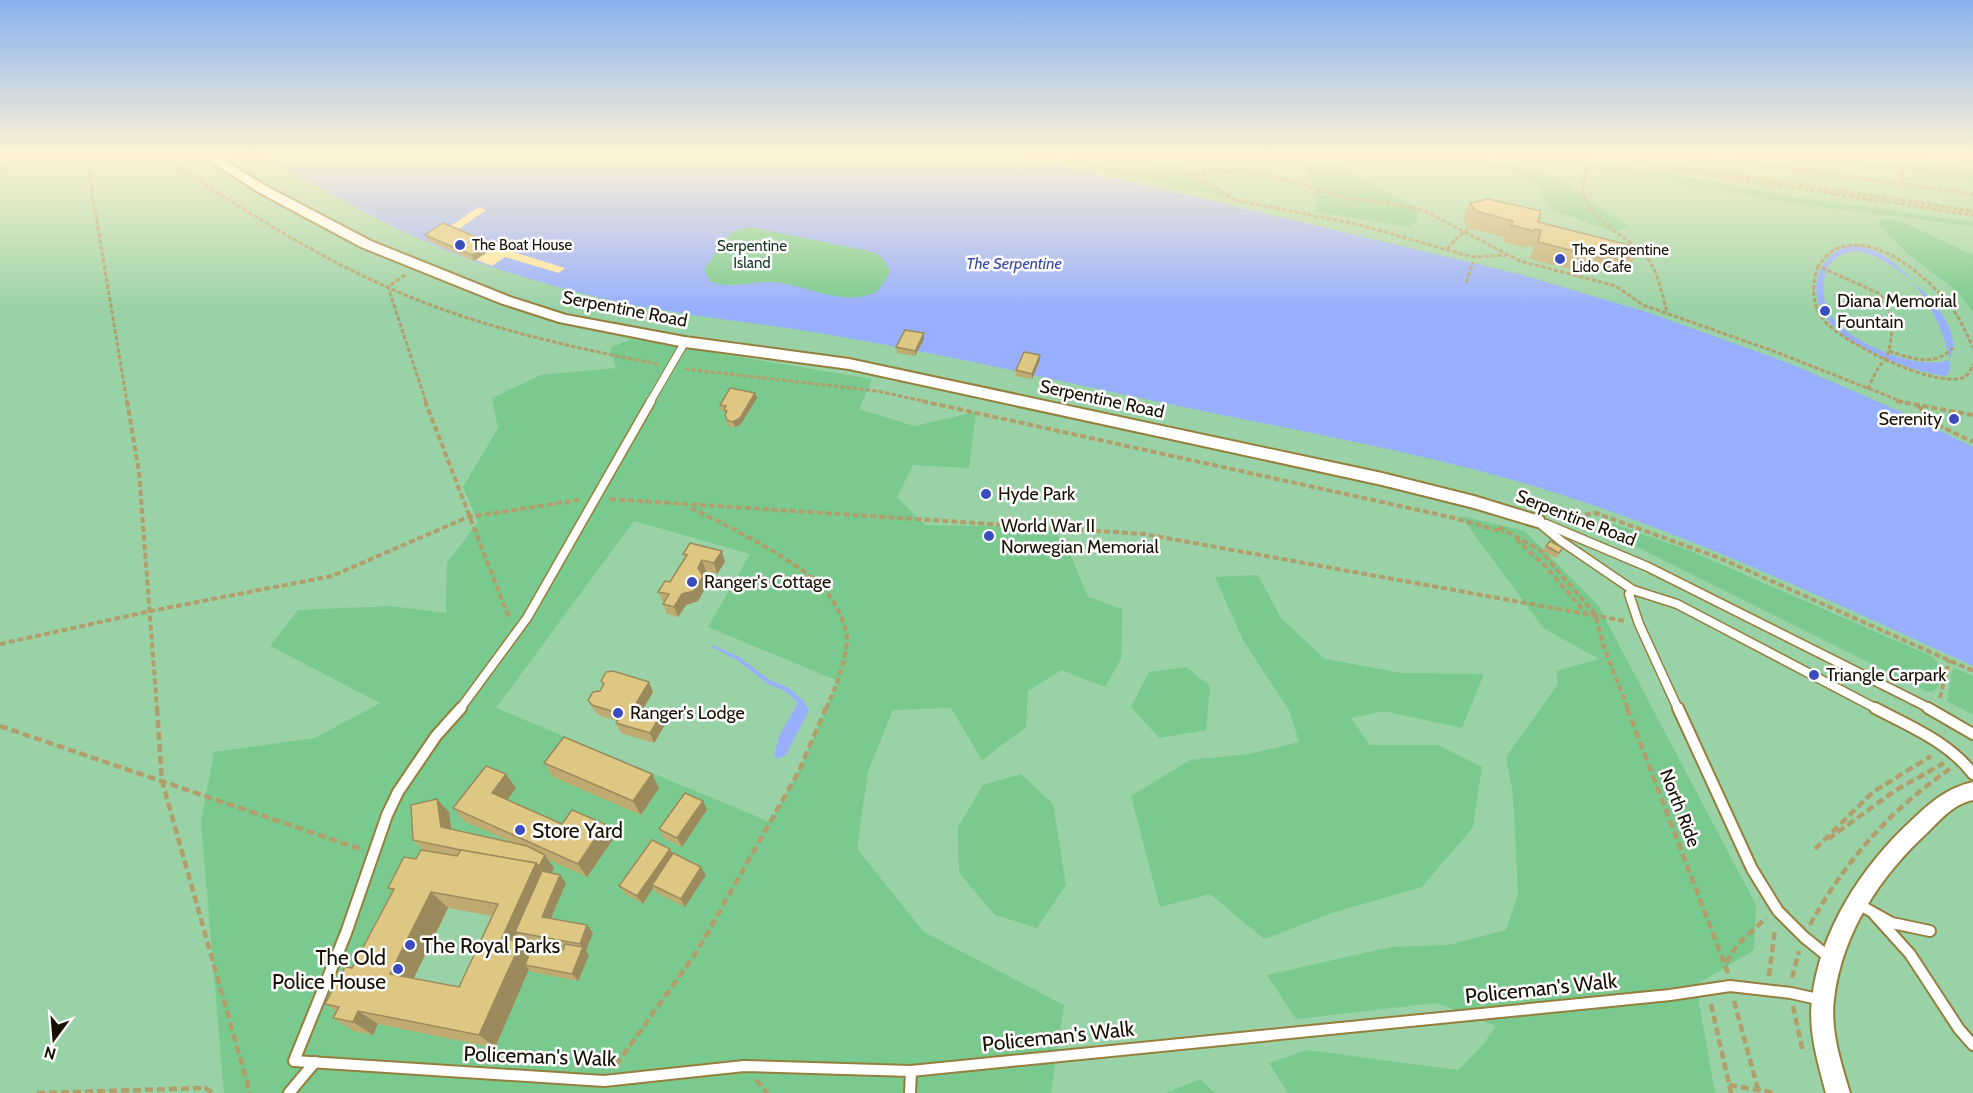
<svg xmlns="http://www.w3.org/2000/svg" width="1973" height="1093" font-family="Cabin,sans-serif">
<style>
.green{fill:#9ad2a7}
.forest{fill:#7aca8f;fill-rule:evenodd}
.water{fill:#98affd;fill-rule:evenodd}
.pier{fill:#fee6a1}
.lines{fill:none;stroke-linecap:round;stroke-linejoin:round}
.lane-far2-casing{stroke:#957f3c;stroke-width:9}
.lane-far1-casing{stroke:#957f3c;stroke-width:11}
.lane-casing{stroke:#957f3c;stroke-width:14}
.street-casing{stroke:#957f3c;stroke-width:4}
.path-far2{stroke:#b19e6b;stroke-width:3;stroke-dasharray:4.5 2;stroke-linecap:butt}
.path-far1{stroke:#b19e6b;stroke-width:4;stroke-dasharray:6 3;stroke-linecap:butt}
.path{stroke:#b19e6b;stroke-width:4.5;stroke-dasharray:8 4;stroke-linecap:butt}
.lane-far2{stroke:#fff;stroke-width:7}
.lane-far1{stroke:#fff;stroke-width:8}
.lane{stroke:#fff;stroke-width:10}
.street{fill:#fff;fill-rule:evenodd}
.path-bridge{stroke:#b19e6b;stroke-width:3;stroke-dasharray:4.5 2;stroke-linecap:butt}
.wall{fill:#bfab71;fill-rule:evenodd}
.shaded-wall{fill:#9b8b5c}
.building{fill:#dec783;stroke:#9b8b5c;stroke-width:1.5;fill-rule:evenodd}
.poi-dot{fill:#3b4cbf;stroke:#fff;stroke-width:2}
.labels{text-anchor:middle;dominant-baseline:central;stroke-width:5;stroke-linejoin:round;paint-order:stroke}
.far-poi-label{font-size:15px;fill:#170f00;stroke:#fff;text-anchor:start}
.far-park-label{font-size:15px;fill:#12341c;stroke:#fff}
.far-water-label{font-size:16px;font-style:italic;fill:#3748a2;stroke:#fff}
.poi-label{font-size:18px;fill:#170f00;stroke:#fff;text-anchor:start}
.street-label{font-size:18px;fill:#170f00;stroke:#fff}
.near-poi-label{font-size:21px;fill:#170f00;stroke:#fff;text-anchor:start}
.near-street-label{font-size:21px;fill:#170f00;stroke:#fff}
</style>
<rect width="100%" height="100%" fill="#fee6a1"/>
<rect class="green" x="0" y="156" width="1973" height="937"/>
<g class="forest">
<path d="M1430,156h50l31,7 52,17 38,29 28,18 -16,5 -66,-24c-3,-6 -5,-16 -10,-21 -15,-18 -83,-28 -107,-31z"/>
<path d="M1523,156c88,0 175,24 261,39 63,10 126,18 189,27v4l-177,-22z"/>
<path d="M1777,156h85l111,12v14l-55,-7 -20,-6 -30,-1z"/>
<path d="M1156,160l17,2 50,33 -46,-6 -46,-13 21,-2z"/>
<path d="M1311,161l27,2 37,24 42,21 1,13 -8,6 -94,-15 1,-16 -11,-28z"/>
<path d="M1883,220l17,1 73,34v57l-15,-20 -48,-36 -33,-33z"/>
<path d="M750,227l119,24c11,4 19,10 21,22l-12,18c-31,17 -69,-4 -101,-8 -21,-3 -45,7 -66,-1l-7,-11 2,-5 28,-35z"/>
<path d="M631,339l241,40 -13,30 55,17 62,-14 -7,56 -56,-3 -16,32 28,28 125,2 16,17 22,53 34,12 -1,50 -16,28 -43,-17 -34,21 -2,36 -44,33 -31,-52 -58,2 -25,61 -11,78 67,83 140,73 -13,88h-827l-23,-271 13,-70 101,-14 65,-35 -110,-57 28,-36 93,-4 55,7 1,-50 31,-41 -15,-35 35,-59 -6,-30 49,-23 75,-7 -6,-20zM634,521l116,33 -42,73 130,54 -40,92 -28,49 -274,-114zM476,867l41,86 -22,95 -117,-24 -25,7z"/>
<path d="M1461,516l64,15 73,74 158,300 -2,45 -58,35 19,108h-427l-19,-30 38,-13 151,20 24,-24 14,-20 -60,-23 -140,16 -29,-44 124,-28 57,-2 58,-15 12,-35 -5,-101 -7,-37 52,-73 -2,-13 43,-12 -56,-31z"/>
<path d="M1605,521l86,30 240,105c12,9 15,26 1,36l-6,-1 -317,-158 -7,-8z"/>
<path d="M1258,575l23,43 44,41 77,14 82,1 -22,54 -78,-17 -33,7 19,27h68l44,22 -9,60 -51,60 -87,25 -71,27 -54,-45 -50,13 -29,-111 59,-36 59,-6 50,-12 -9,-30 -47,-72 -28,-63z"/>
<path d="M1186,667l24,19 -4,44 -47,8 -28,-31 18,-35z"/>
<path d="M1955,668l18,8v39l-26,-14 5,-30z"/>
<path d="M1021,774l32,30 13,81 -29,43 -42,-13 -36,-42 -1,-46 25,-42z"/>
<path d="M1200,1079l15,14h-49z"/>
</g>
<g class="water">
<path d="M261,156h763l495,118 131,39 141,51 122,53 60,30v219c-169,-77 -340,-159 -521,-202 -94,-23 -188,-40 -283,-60 -109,-23 -217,-48 -327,-67 -71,-13 -143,-19 -214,-33 -49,-10 -100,-25 -148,-41 -76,-26 -148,-69 -219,-107zM750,227l119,24c11,4 19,10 21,22l-12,18c-33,18 -72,-7 -106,-9 -19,0 -42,7 -61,0l-7,-11 2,-5 27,-35z"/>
<path d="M1849,246c74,-3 124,146 90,129 -43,-8 -137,-42 -121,-99 5,-15 16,-26 31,-30zM1855,251c35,1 118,73 94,109 -31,12 -102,-18 -119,-46 -7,-12 -8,-25 -5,-39 4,-15 16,-22 30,-24z"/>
<path d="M713,645l26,12 32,24 16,6 16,13 6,10 -23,45 -9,4 -3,-3 5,-20 19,-33 -13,-12 -17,-7 -31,-24 -25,-13z"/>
</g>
<path class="pier" d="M479,207l7,3 -27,19 61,25 45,14 -6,5 -54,-16 -13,9 -64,-25z"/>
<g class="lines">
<defs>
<path id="lane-far2" d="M650,402l35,-60"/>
<g id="lane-far1">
<path d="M1537,521l24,20 72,49 44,14 200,105"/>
<path d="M1546,524l102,43 283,142"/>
<path d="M1633,590l-4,4 10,30 39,85"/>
<path d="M460,709l67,-91 124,-217"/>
</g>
<g id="lane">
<path d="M461,708l-25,28 -38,56 -11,23 -41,118 -52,128 310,20 140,-15 167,5 759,-76 60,-9 61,7 31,7"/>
<path d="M1678,708l74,161 26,42 26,26 26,21"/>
<path d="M1875,708c34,18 74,34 98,66"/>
<path d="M1928,708l45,26"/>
<path d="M1858,904l34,19 38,8"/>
<path d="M1874,914l36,40 49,75 14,16"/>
<path d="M289,1093l26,-31"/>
<path d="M910,1093l1,-22"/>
</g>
<g id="street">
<path d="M202,156h15l51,31 103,54 139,56 56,18 119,22 164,22 533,114 92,23 69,21 2,4 -2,4 -6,2 -63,-19 -92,-23 -533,-116 -164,-22 -126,-25 -59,-19 -139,-56 -101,-54z"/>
<path d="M1973,782v18c-19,4 -31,18 -44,31 -48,44 -87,101 -95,168 -4,32 7,64 16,94h-24c-8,-30 -18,-62 -14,-94 8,-69 50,-133 100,-179 19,-18 35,-32 61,-38z"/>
</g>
</defs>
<use href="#lane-far2" class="lane-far2-casing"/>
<use href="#lane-far1" class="lane-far1-casing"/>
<use href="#lane" class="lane-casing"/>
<use href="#street" class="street-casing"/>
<g class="path-far2">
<path d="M86,156l41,246"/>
<path d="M161,156c81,53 164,107 254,143 78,31 160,49 242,65"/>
<path d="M1048,156l77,18 36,2 75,-6 29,4 82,24 47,6 31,7 95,50 96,25 27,19 133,47 127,50"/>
<path d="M1585,156l388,59"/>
<path d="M1606,156l367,55"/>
<path d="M1699,156l274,38"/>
<path d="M1920,156l53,7"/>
<path d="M1590,157c-2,10 -7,21 -7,32 0,30 49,48 65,70 11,15 14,36 19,53"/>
<path d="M1488,170l1,-14"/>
<path d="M0,172l16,-16"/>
<path d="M1193,174l42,26 121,24 117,33 34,-2"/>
<path d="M1902,184l-1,-7 7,-21"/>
<path d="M1447,249l8,-9"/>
<path d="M1818,266c-6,17 -7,38 5,53 19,24 109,68 139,59 6,-2 9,-8 11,-14"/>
<path d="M405,275l-17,12 38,115"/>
<path d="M1466,283l7,-21"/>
<path d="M1889,351c23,8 45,16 64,-3"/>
<path d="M685,369l192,22 51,11"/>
<path d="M1868,389c3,-7 6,-15 11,-22 3,-4 6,-6 8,-11 7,-20 7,-49 -9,-63l-60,-27c5,-5 10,-13 16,-16 41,-21 98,30 120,61 8,11 13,24 19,37"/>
</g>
<g class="path-far1">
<path d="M127,401l12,71 18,237"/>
<path d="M425,401l84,217"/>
<path d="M922,401l528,116 53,15"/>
<path d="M1896,401l77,14"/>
<path d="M1918,406l16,17 39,19"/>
<path d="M610,499l534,35 481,87"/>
<path d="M691,508c40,20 102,49 133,81 10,11 23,35 23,50 -1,24 -12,49 -21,70"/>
<path d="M1567,517l29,-4 126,46 251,112"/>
<path d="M1499,527l41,23 55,64 9,33 24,62"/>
<path d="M1516,539l30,28 39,45"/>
<path d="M0,644l151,-33 181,-35 136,-59 111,-17"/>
<path d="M1940,698l9,-38"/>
</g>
<g class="path">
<path d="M157,708l5,73 88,312"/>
<path d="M1627,708l101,265"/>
<path d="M0,726l360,123"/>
<path d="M1828,839l68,-49 48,-27"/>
<path d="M1815,849l58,-57 58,-36"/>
<path d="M1810,925c35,-64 80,-115 140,-156"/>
<path d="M1726,963l12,-19 28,-26"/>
<path d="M1769,976l6,-47"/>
<path d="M1792,978l7,-27"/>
<path d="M1734,1001l25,92"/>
<path d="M1711,1004l20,89"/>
<path d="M1793,1006l10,46"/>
<path d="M616,1065l80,-112 102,-180 28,-65"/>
<path d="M756,1080l12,13"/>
<path d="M1729,1085l46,8"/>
<path d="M37,1093l168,-5 9,5"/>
</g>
<use href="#lane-far2" class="lane-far2"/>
<use href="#lane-far1" class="lane-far1"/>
<use href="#lane" class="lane"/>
<use href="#street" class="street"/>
<path class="path-bridge" d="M1455,240l14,-12"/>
</g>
<g class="wall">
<path d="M1470,203l68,19 97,35 -10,17 -23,-6 1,-3 -4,-1 -6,11 -63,-16 4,-12 -6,-2 -1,3 -23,-6 1,-5 -36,-9 -6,-9z"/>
<path d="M425,235l65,8 2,6 -18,12 -46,-20z"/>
<path d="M924,333v6l-9,17 -18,-3 -1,-6z"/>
<path d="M1040,360l-8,19 -16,-3v-6z"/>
<path d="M755,393l2,5 -16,26 -6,3 -7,-1 -4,-15h-3l-1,-6z"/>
<path d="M1546,546l17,2 -7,10 -13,-7z"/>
<path d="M683,554l42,8 -8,12 -11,-3 -3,5 3,11 -8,14 -12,4 -8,12 -11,-3 -4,-10 1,-1 -1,-1 -5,-10 12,-10 15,-23z"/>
<path d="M601,681l48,1 4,10 -10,17 22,16 -11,18 -33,-10 -5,-10 1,-2 -19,-6 -4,-5 -6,-10 12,-9 3,-5z"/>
<path d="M544,763l115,25 -18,27 -88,-38z"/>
<path d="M506,774l10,14 -9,12 55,24h43l9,14 -27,39 -40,-18 7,9 -2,5 14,10 -15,36 42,14 -7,18 3,4 -11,26 -46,-9 -3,-3 -34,79 -117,-24 -5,11 -20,-4 -20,-13 3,-7 -11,-7 27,-36 40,-76 -4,-4 28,-29 7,-9 -10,-10 36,-28 2,18 63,13 -50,-22 -11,-13zM448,908l44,8 -33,71 -46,-8zM523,940l41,8 -1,2 -33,2 -9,-10z"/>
<path d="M707,810l-25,37 -18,-9 -5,-9z"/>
<path d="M670,849l3,5 33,21 -21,32 -28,-14 -4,-5 -10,16 -18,-10 -6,-8z"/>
</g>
<g class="shaded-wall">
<path d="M490,243l2,6 -18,12 -2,-6z"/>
<path d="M924,333v6l-9,17v-5z"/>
<path d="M1040,355v5l-8,19v-5z"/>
<path d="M755,393l2,5 -16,26 -6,3 -2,-5z"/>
<path d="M722,551l3,11 -8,12 -3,-11z"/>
<path d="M702,560l4,11 -5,7 -3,-10z"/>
<path d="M703,576l3,11 -8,14 -12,4 -8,12 -4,-10 8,-13z"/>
<path d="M649,682l4,10 -14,24 -5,-9z"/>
<path d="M661,715l4,10 -11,18 -4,-10z"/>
<path d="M506,774l10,14 -14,19 -10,-14z"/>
<path d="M652,774l7,14 -18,27 -8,-14z"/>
<path d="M437,799l12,13 4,29 -12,-14z"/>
<path d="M703,801l4,9 -25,37 -5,-9z"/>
<path d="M605,824l9,14 -27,39 -9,-13z"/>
<path d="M670,849l4,8 -22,28 1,3 -10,16 -6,-8z"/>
<path d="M545,855l9,13 -5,11 -10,-13z"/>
<path d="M536,863l13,17 -34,52 8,8 -2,2 14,15 -10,8 4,4 -34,79 -16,-13 23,-97z"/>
<path d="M701,867l5,8 -21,32 -4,-8z"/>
<path d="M560,875l6,8 -18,42 -6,-8z"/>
<path d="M431,892l17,16 -39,80 -19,-14z"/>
<path d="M587,925l6,8 -7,18 3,4 -11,26 -6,-7 11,-26 -3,-4z"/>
<path d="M358,1011l20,13 -5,11 -20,-13z"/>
</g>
<g class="building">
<path d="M1488,199l53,12 -3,11 99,25 -2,10 -24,-6v-2l-6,-2 -3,11 -64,-16 3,-12 -6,-1 -1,2 -23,-6 2,-4 -37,-10 -6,-8z"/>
<path d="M443,223l47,20 -18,12 -47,-20z"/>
<path d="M905,330l19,3 -9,18 -19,-4z"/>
<path d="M1024,352l16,3 -8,19 -16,-4z"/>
<path d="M730,388l25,5 -15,25 -7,4 -6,-2 -2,-5 2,-4 -3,-1 2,-4 -6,-1z"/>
<path d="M1550,541l13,7 -4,5 -13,-7z"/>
<path d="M690,543l32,8 -8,12 -12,-3 -4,8 5,8 -9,15 -12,3 -8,13 -11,-3 6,-10 -11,-2 7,-11 5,1 17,-27 -4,-1z"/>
<path d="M613,671l36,11 -15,25 27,8 -11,18 -34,-10 5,-9 -29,-9 -4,-5 5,-8 7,-1 4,-7 -3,-3 5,-9z"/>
<path d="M564,737l88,37 -19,27 -89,-38z"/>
<path d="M486,766l20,8 -14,19 70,31 10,-14 33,14 -27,40 -125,-56z"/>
<path d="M685,793l18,8 -26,37 -18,-9z"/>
<path d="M437,799l4,28 86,19 18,9 -6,11 -3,-3 -75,-13 -48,-10 -2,-35z"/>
<path d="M652,840l18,9 -33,47 -18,-10z"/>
<path d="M421,850l36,6 4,-6 75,13 -34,75 19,4 -42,93 -121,-24 -5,11 -20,-4 6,-11 -14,-3 20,-37 7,1 42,-79 -6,-1 16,-31 12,2zM431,892l67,12 -39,83 -69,-13z"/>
<path d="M673,853l28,14 -20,32 -29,-14z"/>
<path d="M542,871l18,4 -18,42 45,8 -7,19 -65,-12z"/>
<path d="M565,944l18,3 -11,27 -47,-9 8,-20 30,5z"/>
</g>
<linearGradient id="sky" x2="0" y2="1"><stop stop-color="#88b2f0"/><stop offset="0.5" stop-color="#fff4d5"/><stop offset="1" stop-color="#fff4d5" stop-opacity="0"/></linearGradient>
<rect width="1973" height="309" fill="url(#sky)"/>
<g class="poi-dot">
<circle cx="460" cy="245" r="6"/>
<circle cx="1560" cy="259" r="6"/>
<circle cx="1825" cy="311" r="6"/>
<circle cx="1954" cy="419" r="6"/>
<circle cx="986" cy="494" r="6"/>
<circle cx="989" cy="536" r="6"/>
<circle cx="692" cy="582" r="6"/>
<circle cx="1814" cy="675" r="6"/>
<circle cx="618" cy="713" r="6"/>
<circle cx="520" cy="830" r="6"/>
<circle cx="410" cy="945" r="6"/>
<circle cx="398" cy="969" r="6"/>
</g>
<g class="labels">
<g class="far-poi-label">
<text x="472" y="245">The Boat House</text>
<text x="1572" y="250">The Serpentine<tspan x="1572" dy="17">Lido Cafe</tspan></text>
</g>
<g class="far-park-label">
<text x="752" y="246">Serpentine<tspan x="752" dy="17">Island</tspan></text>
</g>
<g class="far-water-label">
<text x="1014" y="263">The Serpentine</text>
</g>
<g class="poi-label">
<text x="1837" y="301">Diana Memorial<tspan x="1837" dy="21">Fountain</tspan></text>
<text x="1942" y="419" text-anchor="end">Serenity</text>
<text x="998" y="494">Hyde Park</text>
<text x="1001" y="526">World War II<tspan x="1001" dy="21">Norwegian Memorial</tspan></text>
<text x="704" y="582">Ranger's Cottage</text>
<text x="1826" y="675">Triangle Carpark</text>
<text x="630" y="713">Ranger's Lodge</text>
</g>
<g class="street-label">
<text transform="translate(625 309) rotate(11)">Serpentine Road</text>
<text transform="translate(1102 399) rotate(12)">Serpentine Road</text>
<text transform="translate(1576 518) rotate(21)">Serpentine Road</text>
<text transform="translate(1680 808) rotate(69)">North Ride</text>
</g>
<g class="near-poi-label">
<text x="532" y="830">Store Yard</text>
<text x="422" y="945">The Royal Parks</text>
<text x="386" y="957" text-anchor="end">The Old<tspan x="386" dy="24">Police House</tspan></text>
</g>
<g class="near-street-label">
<text transform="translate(1541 988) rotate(-6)">Policeman's Walk</text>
<text transform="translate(1058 1036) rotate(-6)">Policeman's Walk</text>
<text transform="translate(540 1056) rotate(2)">Policeman's Walk</text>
</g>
</g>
<g transform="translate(54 1039) rotate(196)" stroke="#ffffff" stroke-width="4.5" paint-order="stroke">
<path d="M0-4.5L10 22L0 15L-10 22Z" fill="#170f00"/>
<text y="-9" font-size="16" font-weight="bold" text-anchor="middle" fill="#170f00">N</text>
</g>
</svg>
